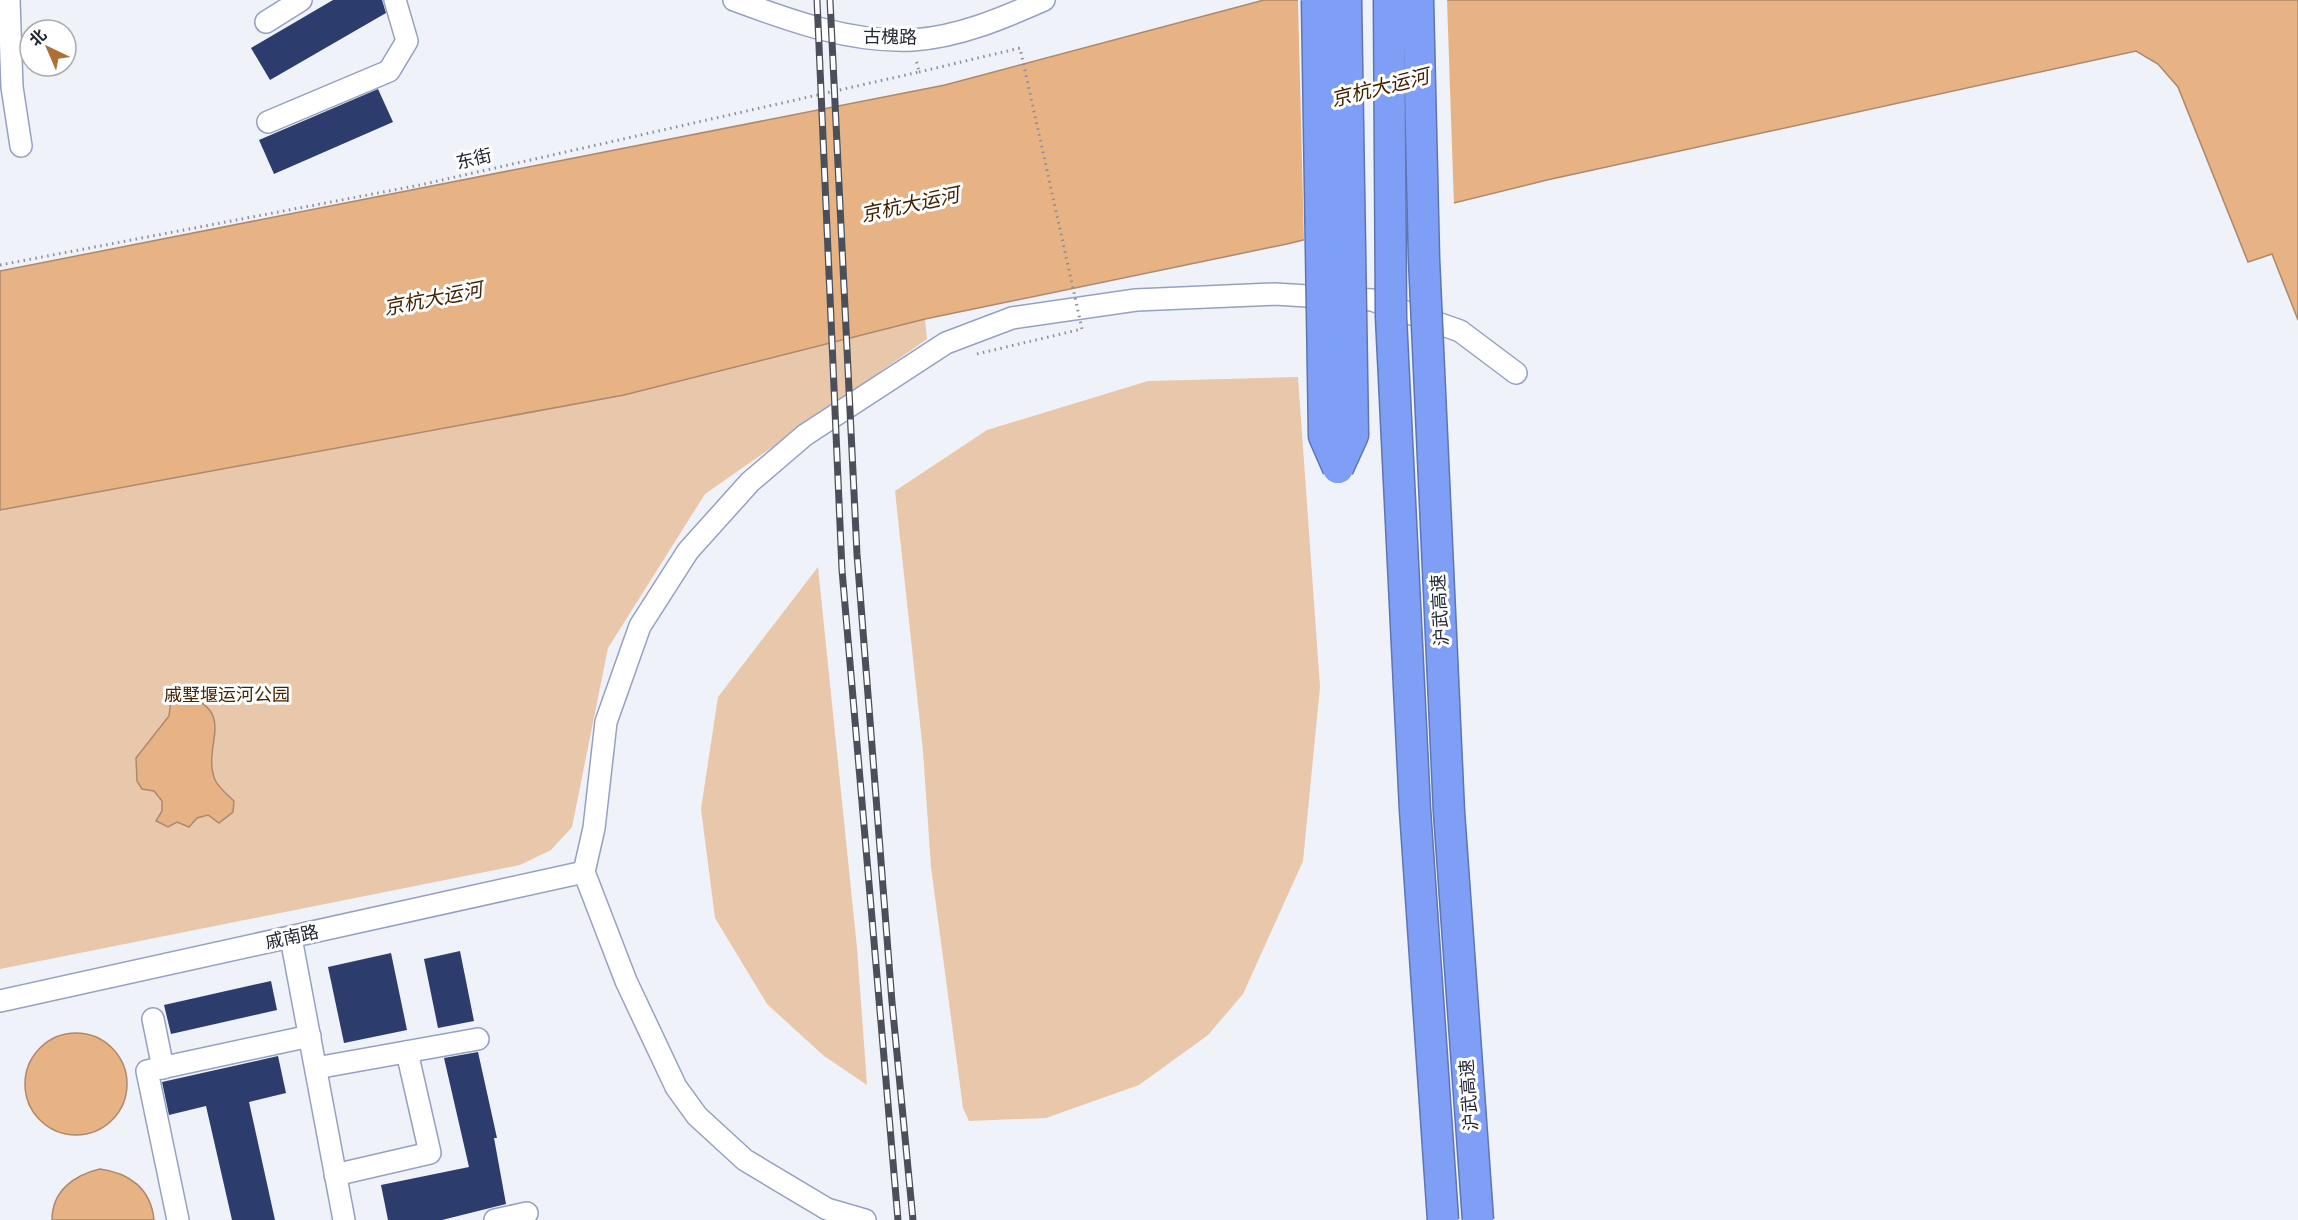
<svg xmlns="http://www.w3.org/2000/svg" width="2298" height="1220" font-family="'Nunito Sans','Noto Sans SC',sans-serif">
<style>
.green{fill:#e9c7aa}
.water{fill:#e7b385;stroke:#ac896d;stroke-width:1.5}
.pier{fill:#eff2f8}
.building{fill:#2c3c6d}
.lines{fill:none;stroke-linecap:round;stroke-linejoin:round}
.minor-casing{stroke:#95a1c1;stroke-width:24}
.path{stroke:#8a8e98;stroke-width:3;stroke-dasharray:1.5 4.5;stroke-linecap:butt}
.minor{stroke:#fff;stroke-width:21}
.rail-casing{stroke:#4a4f5a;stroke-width:7}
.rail{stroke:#fff;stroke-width:4.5;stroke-dasharray:14;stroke-linecap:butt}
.highway-bridge-casing{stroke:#5e75b2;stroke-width:33;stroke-linecap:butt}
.path-bridge{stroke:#8a8e98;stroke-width:3;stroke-dasharray:1.5 4.5;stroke-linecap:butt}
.highway-bridge{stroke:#7f9ff6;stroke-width:30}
.labels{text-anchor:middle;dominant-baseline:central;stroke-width:6;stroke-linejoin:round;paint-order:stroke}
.street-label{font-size:18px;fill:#222734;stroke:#fff}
.park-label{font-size:18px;fill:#462500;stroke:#fff}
.water-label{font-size:20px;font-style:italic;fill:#422000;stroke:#fff}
</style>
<rect width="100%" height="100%" fill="#eff2f8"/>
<g class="green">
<path d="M925,319l2,20 -222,155 -97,154 -36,179 -21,23 -31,15 -520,104v-459l624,-115z"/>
<path d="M1298,377l22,310 -17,174 -60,133 -35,41 -69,50 -93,33 -77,3 -6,-13 -32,-241 -8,-116 -28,-260 92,-61 161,-49z"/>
<path d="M818,567l39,381 10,137 -43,-29 -57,-52 -52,-86 -14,-109 17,-112z"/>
</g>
<g class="water">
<path d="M1264,0h1034v320l-26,-66 -24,8 -70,-175 -20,-23 -22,-13 -589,129 -260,64 -362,75 -301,76 -624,115v-239l945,-186z"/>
<path d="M184,694c55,20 17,50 31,86 4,8 13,15 19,21l-1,11 -14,11 -11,-8 -11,3 -8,9 -12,-5 -9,5 -12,-6 6,-10v-10l-8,-10 -12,-2 -5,-8 -1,-23 33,-42 2,-16z"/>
<circle cx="76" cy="1084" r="51"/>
<path d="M100,1169c30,4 51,20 54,51h-102c0,-29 22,-45 48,-51z"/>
</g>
<path class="pier" d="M1298,0h149l7,206 -150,37z"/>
<g class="building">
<path d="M333,0h49l4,13 -116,67 -19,-32z"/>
<path d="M378,89l15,33 -119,52 -15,-34z"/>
<path d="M460,951l14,70 -36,7 -14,-69z"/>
<path d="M391,953l16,77 -63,13 -16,-76z"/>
<path d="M271,981l6,29 -106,24 -7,-29z"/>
<path d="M478,1052l19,86h-3l12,66 -64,16h-54l-7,-35 88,-18 -25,-109z"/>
<path d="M278,1056l8,37 -37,9 26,118h-43l-26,-114 -37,9 -7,-33z"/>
</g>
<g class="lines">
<defs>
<g id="minor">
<path d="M9,0l3,87 9,59"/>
<path d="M734,0c57,21 117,43 179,40 46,-3 90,-22 131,-40"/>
<path d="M266,22l35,-22"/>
<path d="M268,122l121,-51 18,-30 -12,-41"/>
<path d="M291,938l53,282"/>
<path d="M0,1001l584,-129"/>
<path d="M153,1019l10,49"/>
<path d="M316,1068l162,-29"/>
<path d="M335,1175l95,-22 -23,-101"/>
<path d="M178,1220l-31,-149 163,-35"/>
<path d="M495,1220l32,-7"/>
<path d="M865,1220l-38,-11 -82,-49 -48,-44 -21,-29 -50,-106 -42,-109 10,-44 12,-106 34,-96 48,-75 62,-69 55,-47 141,-92 66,-25 124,-18 139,-6 97,6 88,31 56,42"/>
</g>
</defs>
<use href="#minor" class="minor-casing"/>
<path class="path" d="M0,265l420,-80 499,-113 -3,-13"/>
<use href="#minor" class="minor"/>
<defs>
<g id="rail">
<path d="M817,0l25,570 56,650"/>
<path d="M830,0l27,554 35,448 21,218"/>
</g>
</defs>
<use href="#rail" class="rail-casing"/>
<use href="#rail" class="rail"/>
<defs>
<g id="highway-bridge">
<path d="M1317,0l7,436 14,32"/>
<path d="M1389,0l2,317 24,493 28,410"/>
<path d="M1418,0l6,259 25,553 29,408"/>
<path d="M1338,468l15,-33 -7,-435"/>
</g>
</defs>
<use href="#highway-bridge" class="highway-bridge-casing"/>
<path class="path-bridge" d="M919,72l101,-24 62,281 -105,25"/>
<use href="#highway-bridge" class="highway-bridge"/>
</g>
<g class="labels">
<g class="street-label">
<text transform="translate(890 37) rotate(1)">古槐路</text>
<text transform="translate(474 159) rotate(-13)">东街</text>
<text transform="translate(1440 610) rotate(-93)">沪武高速</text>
<text transform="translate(292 937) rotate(-12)">戚南路</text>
<text transform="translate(1469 1095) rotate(-94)">沪武高速</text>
</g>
<g class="park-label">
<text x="227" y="695">戚墅堰运河公园</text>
</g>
<g class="water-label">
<text transform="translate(1380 88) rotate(-14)">京杭大运河</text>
<text transform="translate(910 205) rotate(-12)">京杭大运河</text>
<text transform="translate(433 299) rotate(-11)">京杭大运河</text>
</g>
</g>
<g transform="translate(48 48) rotate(316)"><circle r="28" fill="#ffffff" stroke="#a7a9ae" stroke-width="1.5"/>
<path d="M0-4.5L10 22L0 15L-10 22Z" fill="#ad7034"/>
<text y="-9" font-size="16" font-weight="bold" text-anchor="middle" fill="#222734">北</text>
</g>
</svg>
